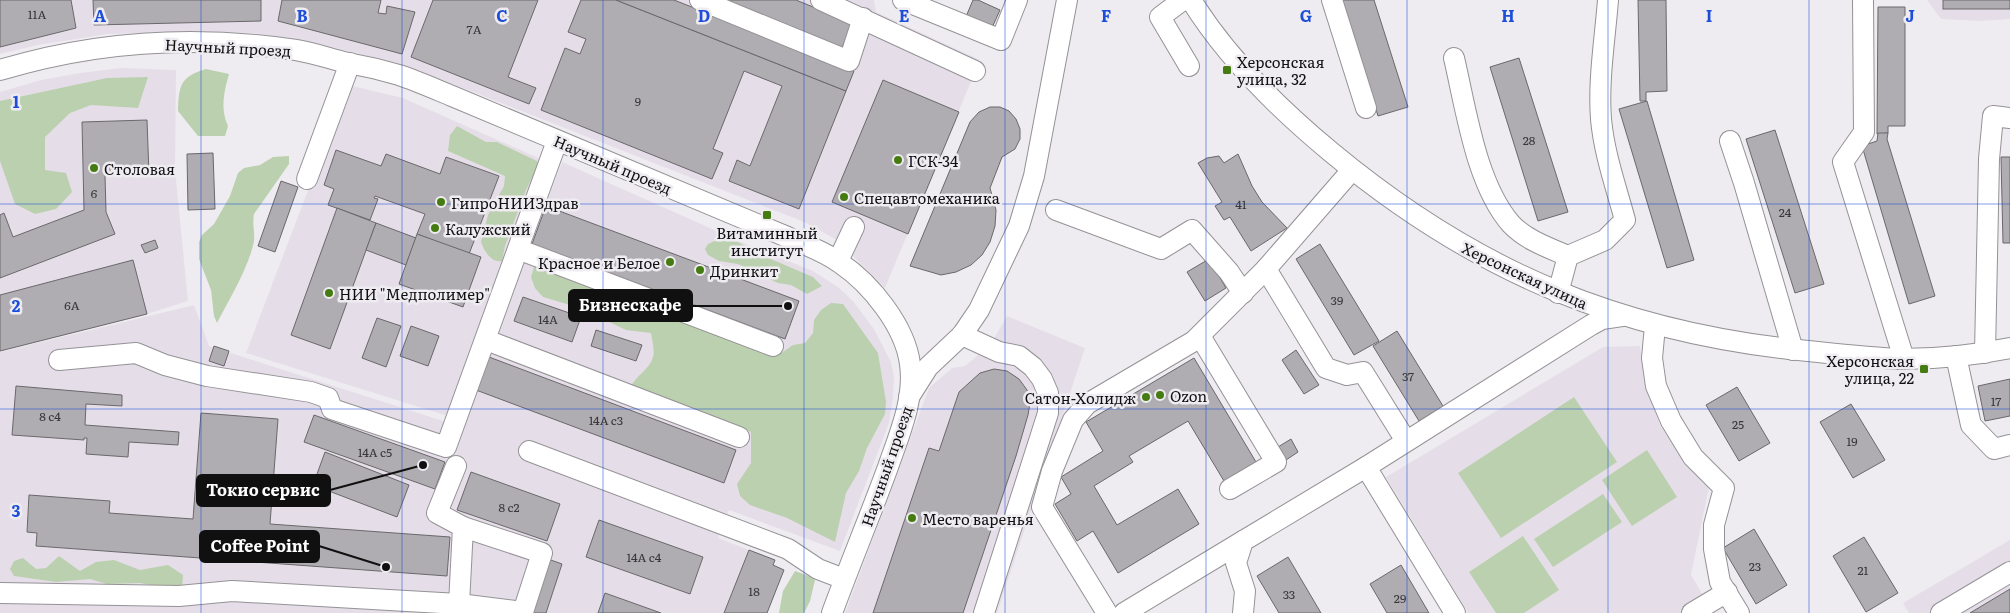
<svg xmlns="http://www.w3.org/2000/svg" width="2010" height="613" font-family="Literata,serif">
<style>
.built{fill:#e5dee9}
.green{fill:#bbd0ae}
.building{fill:#afadb1;stroke:#6a686b}
.lines{fill:none;stroke-linecap:round;stroke-linejoin:round}
.minor-casing{stroke:#959296;stroke-width:22}
.minor{stroke:#fff;stroke-width:20}
.grid{fill:none;stroke:#1d4ed8;stroke-width:1;stroke-opacity:0.55}
.poi-dot{fill:#457c12;stroke:#efecf1;stroke-width:2}
.labels{text-anchor:middle;dominant-baseline:central;stroke-width:5;stroke-linejoin:round;paint-order:stroke}
.number-label{font-size:12px;fill:#383739}
.street-label{font-size:15px;fill:#111011;stroke:#efecf1}
.poi-label{font-size:15px;fill:#111011;stroke:#efecf1;text-anchor:start}
.grid-label{font-size:16px;text-anchor:middle;font-weight:bold;fill:#1d4ed8;stroke:#efecf1;stroke-width:5;stroke-linejoin:round;paint-order:stroke}
.leader{fill:none;stroke:#111011;stroke-width:2}
.callout-dot{fill:#111011;stroke:#efecf1;stroke-width:2}
.callout{fill:#111011;stroke:#111011;stroke-width:2}
.callout-label{font-size:16px;text-anchor:middle;font-weight:bold;fill:#fff}
</style>
<rect width="100%" height="100%" fill="#efecf1"/>
<g class="built">
<path d="M0,0h874l2,12 104,48 -95,228 -31,-31 -8,-12 -42,-23 -400,-157 -73,-18 -76,-14 -74,-1 -73,2 -70,11 -38,9z"/>
<path d="M1927,0h83v19l-30,2 -39,-2z"/>
<path d="M121,68l55,2 -1,99 13,132 -41,13 -147,37v-259l41,-12 39,-7z"/>
<path d="M348,85l55,13 140,62 -92,257 -205,-64z"/>
<path d="M562,162l177,79 74,30 25,16 15,14 21,28 17,33 3,15 -1,21 -4,25 -49,128 -111,-41 -11,28 57,22 -2,5 11,5 -17,43h-767v-261l194,-47 15,41 253,81z"/>
<path d="M1007,316l78,32 -88,265h-152l84,-225 23,-20 13,-2 25,-21z"/>
<path d="M1640,346l6,42 15,39 25,37 23,23 -18,88 23,38h-246l-82,-136 217,-130z"/>
<path d="M2010,540v73h-101l-6,-10z"/>
</g>
<g class="green">
<path d="M206,69l23,5c-5,17 -9,35 -1,52l-3,10h-27l-20,-25c1,-26 2,-34 28,-42z"/>
<path d="M148,77l-10,31 -47,-3 -21,8 -25,24v33l21,3 6,19 -16,17 -21,5 -20,-10 -15,-43v-60l107,-23z"/>
<path d="M457,126l29,16h11l40,19 1,5 -12,24 -21,56 -3,15c-11,2 -18,-10 -21,-19l7,-27 16,-29 1,-10 -57,-25 2,-16z"/>
<path d="M289,156v8l-35,50c-2,10 1,18 0,27 -5,26 -25,59 -37,82l-3,-7 -3,-26 -12,-31v-17l3,-7 12,-11 16,-28 8,-23 6,-5 16,-3 13,-8z"/>
<path d="M719,239l19,3 21,12 54,23 9,9 -15,8 -16,-9 -13,-2 -40,-19 -19,-3 -11,-6 -3,-6 3,-5z"/>
<path d="M535,264l242,92 16,-11 12,-2 8,-10 1,-13 7,-10 10,-7 12,1 35,49 8,49 -1,12 -18,34 -8,23 -13,22 -11,49 -48,-24 -37,-13 -10,-9 -3,-12 14,-21v-31l-120,-46c5,-10 19,-17 22,-29 2,-6 -1,-17 -2,-24l-25,-3 -46,-22 -37,-11 -8,-9 -4,-11z"/>
<path d="M1574,397l43,65 -116,76 -43,-65z"/>
<path d="M1647,450l30,47 -45,29 -30,-46z"/>
<path d="M1603,494l19,28 -69,45 -19,-28z"/>
<path d="M1523,536l36,54 -35,23h-28l-27,-41z"/>
<path d="M59,556l21,15 16,-9 18,-2 26,10 28,-5 15,10 -1,13 -8,1 -34,-6 -33,1 -17,-5 -34,3 -42,-6 -4,-7 4,-8 9,-3 13,11 10,-1z"/>
<path d="M795,571l14,5 6,4 -5,21 -6,12h-25l4,-22z"/>
</g>
<g class="building">
<path d="M0,0h71l5,28 -76,19z"/>
<path d="M93,0h168v21l-167,4z"/>
<path d="M282,0h99l-3,13 8,1 1,-8 28,6 -13,42 -124,-33z"/>
<path d="M433,0h105l-30,77 28,11 -7,16 -118,-47z"/>
<path d="M581,0h35l230,91 -47,118 -70,-28 8,-21 13,6 32,-80 -38,-15 -31,78 10,4 -11,26 -171,-69 24,-62 15,6 6,-15 -18,-7z"/>
<path d="M616,0h58l180,71 -8,20z"/>
<path d="M723,0h73l56,23 -10,25z"/>
<path d="M973,0h5l22,10 -9,20 -26,-11z"/>
<path d="M1342,0h32l34,107 -30,9z"/>
<path d="M1638,0h28l1,91 -21,1v9h-6z"/>
<rect x="1943" y="0" width="67" height="9"/>
<path d="M1878,7h27v119h-17v7l-11,1z"/>
<path d="M1519,58l49,154 -30,9 -48,-154z"/>
<path d="M883,80l76,32 -51,122 -76,-32z"/>
<path d="M1647,101l47,159 -27,8 -48,-159z"/>
<path d="M990,107h10l9,4 7,8 4,10v10l-5,10 -13,8 -12,31 6,22 -1,16 -5,16 -8,13 -11,10 -15,7 -15,3 -31,-9 60,-144 9,-10z"/>
<path d="M147,120l2,54 -44,1 1,37 9,22 -115,44v-63l4,-2 9,24 71,-27 -2,-88z"/>
<path d="M1775,130l49,154 -29,9 -49,-154z"/>
<path d="M1878,133h10l-1,6 48,157 -26,8 -47,-158 15,-5z"/>
<path d="M336,150l45,16 5,-12 54,20 6,-17 53,19 -30,78 -52,-20 8,-20 -50,-18 -1,2 4,1 -8,21 -42,-15 6,-16 -10,-4z"/>
<path d="M213,153l2,56 -27,1 -1,-56z"/>
<path d="M1238,154l14,32 10,16 25,26 -36,23 -21,-34 -6,3 -9,-14 7,-4 -24,-39 9,-5 12,-2 5,7z"/>
<path d="M2001,157h9v86h-7z"/>
<path d="M281,181l17,6 -23,65 -17,-6z"/>
<path d="M546,206l253,95 -14,38 -253,-95z"/>
<path d="M337,208l39,15 -46,126 -39,-14z"/>
<path d="M376,223l40,15 -10,27 -40,-15z"/>
<path d="M417,234l64,23 -18,50 -64,-23z"/>
<path d="M155,240l3,8 -13,5 -4,-8z"/>
<path d="M1320,244l59,97 -25,14 -58,-96z"/>
<path d="M1209,259l17,29 -21,13 -18,-29z"/>
<path d="M133,260l14,54 -147,37v-56z"/>
<path d="M523,297l58,20 -9,25 -58,-21z"/>
<path d="M377,318l24,8 -15,41 -24,-9z"/>
<path d="M411,326l28,10 -11,30 -28,-10z"/>
<path d="M596,330l46,15 -6,16 -45,-15z"/>
<path d="M1397,331l46,75 -24,15 -46,-75z"/>
<path d="M214,346l15,5 -5,15 -15,-5z"/>
<path d="M1296,350l23,35 -15,9 -22,-34z"/>
<path d="M489,357l247,93 -12,33 -248,-93z"/>
<path d="M1194,358l62,104 -32,19 -36,-60 -59,35 4,6 -39,24 23,39 61,-36 21,35 -81,49 -25,-42 -16,10 -22,-37 16,-10 -10,-17 42,-26 -17,-29z"/>
<path d="M994,369l13,2 12,8 8,11 3,13 -2,12 -12,41 -53,157h-90l56,-165 10,3 20,-59 21,-19z"/>
<path d="M2010,379v37l-25,5 -7,-35z"/>
<path d="M16,386l106,9v11l-36,-2 -1,21 94,7 -1,13 -49,-3 -1,15 -42,-3 1,-16h-3v2l-72,-5z"/>
<path d="M1737,387l33,56 -31,18 -33,-56z"/>
<path d="M1851,404l34,56 -32,18 -33,-56z"/>
<path d="M201,413l77,6 -8,105 180,13 -3,39 -411,-30 1,-13 -10,-1 2,-37 81,6 -1,12 84,6z"/>
<path d="M314,415l131,47 -10,27 -131,-47z"/>
<path d="M1291,439l7,13 -12,8 -8,-13z"/>
<path d="M325,452l84,33 -12,32 -84,-32z"/>
<path d="M471,472l89,32 -13,37 -90,-31z"/>
<path d="M599,520l104,37 -13,37 -104,-37z"/>
<path d="M1754,529l33,56 -31,19 -33,-56z"/>
<path d="M1864,537l34,56 -32,19 -33,-56z"/>
<path d="M749,550l26,10 -2,5 11,5 -17,43h-43z"/>
<path d="M1288,557l33,56h-42l-22,-37z"/>
<path d="M548,559l14,5 -16,49h-16z"/>
<path d="M1401,565l28,48h-42l-17,-29z"/>
<path d="M2010,589v24h-40z"/>
<path d="M605,593l56,20h-63z"/>
</g>
<g class="lines">
<defs>
<g id="minor">
<path d="M700,0l149,61 14,-43"/>
<path d="M821,0l154,71"/>
<path d="M903,0l98,40 16,-40"/>
<path d="M1183,0l-23,17 29,49"/>
<path d="M1191,0c36,58 88,109 140,152 148,123 296,183 487,200 28,3 56,6 84,7 37,0 73,-4 108,-11"/>
<path d="M1332,0l34,108"/>
<path d="M1863,0l1,132 -21,30 61,197"/>
<path d="M1454,58c12,51 22,126 57,166 15,16 38,24 57,32"/>
<path d="M0,70c96,-29 197,-35 296,-20 18,3 35,9 52,13 17,3 34,7 51,12 18,6 36,14 53,21l333,140c18,8 39,15 55,27 31,21 65,63 70,101 5,35 -11,71 -22,103 -18,49 -38,97 -56,146"/>
<path d="M1730,141l14,42 49,167"/>
<path d="M1352,170l-86,99 60,99 21,7 16,-3 43,69"/>
<path d="M307,179l43,-116"/>
<path d="M1056,210l105,39 31,-19 37,42 14,21"/>
<path d="M528,253l245,93"/>
<path d="M838,261l16,-34"/>
<path d="M1558,293l10,-37 37,-16 20,-20c-9,-33 -21,-67 -24,-101 -3,-39 4,-80 7,-119"/>
<path d="M1655,326l-3,32 4,28 15,35 22,36 31,31 -10,37v24l6,33 19,31"/>
<path d="M962,335l37,17 20,4 14,11 9,12 6,14v20l-64,200"/>
<path d="M1200,336l76,126 -46,27"/>
<path d="M494,343l245,94"/>
<path d="M1985,353l4,-194 4,-43 17,2"/>
<path d="M1956,356l15,69 23,24 16,-4"/>
<path d="M59,360l77,-7 29,12 42,11 104,16 17,6 4,11 114,38 111,-306"/>
<path d="M909,397l19,-30 34,-32 17,-25 40,-84 15,-50 33,-176"/>
<path d="M529,451l259,98 30,20 26,10"/>
<path d="M456,466l-19,47 26,14 -4,77"/>
<path d="M1366,467l89,146"/>
<path d="M0,593l179,3 53,-5 227,13 64,8 19,-59 -79,-26"/>
<path d="M1107,613l-65,-106 10,-36 21,-51 14,-16 107,-63 72,-72"/>
<path d="M1124,613l119,-72"/>
<path d="M1243,613l2,-22 -9,-28 7,-22 123,-74 225,-142 11,-6 20,-3"/>
<path d="M1692,613l35,-21"/>
<path d="M1941,613l69,-41"/>
</g>
</defs>
<use href="#minor" class="minor-casing"/>
<use href="#minor" class="minor"/>
</g>
<path class="grid" d="M201,0v613M402,0v613M603,0v613M804,0v613M1005,0v613M1206,0v613M1407,0v613M1608,0v613M1809,0v613M0,204h2010M0,409h2010"/>
<g class="poi-dot">
<rect x="1222" y="65" width="10" height="10" rx="2.5"/>
<circle cx="898" cy="160" r="5"/>
<circle cx="94" cy="168" r="5"/>
<circle cx="844" cy="197" r="5"/>
<circle cx="441" cy="202" r="5"/>
<rect x="762" y="210" width="10" height="10" rx="2.5"/>
<circle cx="435" cy="228" r="5"/>
<circle cx="670" cy="262" r="5"/>
<circle cx="700" cy="270" r="5"/>
<circle cx="329" cy="293" r="5"/>
<rect x="1919" y="364" width="10" height="10" rx="2.5"/>
<circle cx="1160" cy="395" r="5"/>
<circle cx="1146" cy="397" r="5"/>
<circle cx="912" cy="518" r="5"/>
</g>
<g class="labels">
<g class="number-label">
<text x="37" y="14">11А</text>
<text x="474" y="29">7А</text>
<text x="638" y="101">9</text>
<text x="1529" y="140">28</text>
<text x="94" y="193">6</text>
<text x="1241" y="204">41</text>
<text x="1785" y="212">24</text>
<text x="1337" y="300">39</text>
<text x="72" y="305">6А</text>
<text x="548" y="319">14А</text>
<text x="1408" y="376">37</text>
<text x="1996" y="401">17</text>
<text x="50" y="416">8 с4</text>
<text x="606" y="420">14А с3</text>
<text x="1738" y="424">25</text>
<text x="1852" y="441">19</text>
<text x="375" y="452">14А с5</text>
<text x="509" y="507">8 с2</text>
<text x="644" y="557">14А с4</text>
<text x="1755" y="566">23</text>
<text x="1863" y="570">21</text>
<text x="754" y="591">18</text>
<text x="1289" y="594">33</text>
<text x="1400" y="598">29</text>
</g>
<g class="street-label">
<text transform="translate(228 47) rotate(3)">Научный проезд</text>
<text transform="translate(613 164) rotate(23)">Научный проезд</text>
<text transform="translate(1525 275) rotate(25)">Херсонская улица</text>
<text transform="translate(886 466) rotate(-71)">Научный проезд</text>
</g>
<g class="poi-label">
<text x="1237" y="61">Херсонская<tspan x="1237" dy="17">улица, 32</tspan></text>
<text x="908" y="160">ГСК-34</text>
<text x="104" y="168">Столовая</text>
<text x="854" y="197">Спецавтомеханика</text>
<text x="451" y="202">ГипроНИИЗдрав</text>
<text x="445" y="228">Калужский</text>
<text x="767" y="232" text-anchor="middle">Витаминный<tspan x="767" dy="17">институт</tspan></text>
<text x="660" y="262" text-anchor="end">Красное и Белое</text>
<text x="710" y="270">Дринкит</text>
<text x="339" y="293">НИИ "Медполимер"</text>
<text x="1914" y="360" text-anchor="end">Херсонская<tspan x="1914" dy="17">улица, 22</tspan></text>
<text x="1170" y="395">Ozon</text>
<text x="1136" y="397" text-anchor="end">Сатон-Холидж</text>
<text x="922" y="518">Место варенья</text>
</g>
</g>
<g class="grid-label">
<text x="100" y="22">A</text>
<text x="302" y="22">B</text>
<text x="502" y="22">C</text>
<text x="704" y="22">D</text>
<text x="904" y="22">E</text>
<text x="1106" y="22">F</text>
<text x="1306" y="22">G</text>
<text x="1508" y="22">H</text>
<text x="1709" y="22">I</text>
<text x="1910" y="22">J</text>
<text x="16" y="108">1</text>
<text x="16" y="312">2</text>
<text x="16" y="517">3</text>
</g>
<path class="leader" d="M788 306L692 306M423 465L330 490M386 567L319 546"/>
<g class="callout-dot">
<circle cx="788" cy="306" r="5"/>
<circle cx="423" cy="465" r="5"/>
<circle cx="386" cy="567" r="5"/>
</g>
<g class="callout">
<rect x="569" y="290" width="123" height="31" rx="5"/>
<rect x="197" y="475" width="133" height="31" rx="5"/>
<rect x="200" y="531" width="119" height="31" rx="5"/>
</g>
<g class="callout-label">
<text x="630" y="311">Бизнескафе</text>
<text x="263" y="496">Токио сервис</text>
<text x="260" y="552">Coffee Point</text>
</g>
</svg>
